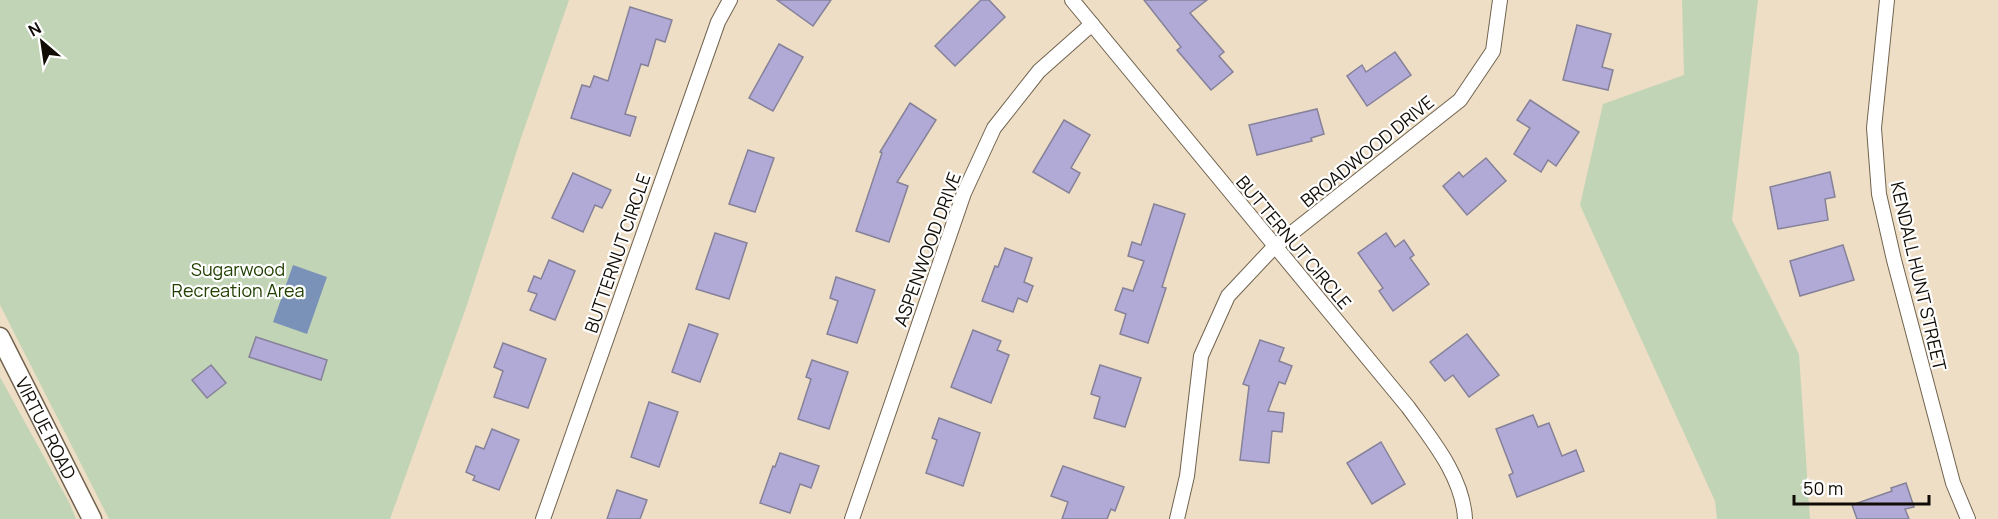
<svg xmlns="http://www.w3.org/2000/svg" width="1998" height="519" font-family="Manrope,sans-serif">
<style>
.green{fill:#c2d4b6}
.water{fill:#7a92b8}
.building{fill:#b2aad6;stroke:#858199;stroke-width:1.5}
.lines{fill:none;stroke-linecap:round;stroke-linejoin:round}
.minor-casing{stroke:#71634e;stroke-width:16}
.tertiary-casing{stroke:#71634e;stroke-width:21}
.minor{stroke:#fff;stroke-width:14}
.tertiary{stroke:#fff;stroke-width:18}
.labels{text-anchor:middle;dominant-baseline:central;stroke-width:4.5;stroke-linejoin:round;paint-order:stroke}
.street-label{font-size:18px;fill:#100b04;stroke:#fff}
.park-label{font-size:18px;fill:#224001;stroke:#fff}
</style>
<rect width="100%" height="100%" fill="#eedec6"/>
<g class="green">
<path d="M0,0h569l-48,138 -54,167 -77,214h-281l-109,-214z"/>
<path d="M1682,0h76l-26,220 67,134 11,165h-93l-2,-18 -135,-296 23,-101 81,-29z"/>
<path d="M0,377l70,127 6,15h-76z"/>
</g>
<path class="water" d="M293,265l34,12 -20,57 -34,-12z"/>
<g class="building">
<path d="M777,0h54l-18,26z"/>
<path d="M981,0h8l16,17 -50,49 -20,-20z"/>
<path d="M1144,0h63l-17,13 34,39 -5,4 14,16 -22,18 -34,-40 4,-3z"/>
<path d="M630,7l42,13 -7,22 -9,-3 -8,27 -7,-2 -16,50 11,3 -6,19 -59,-18 11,-33 8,2 4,-11 14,5z"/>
<path d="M1577,25l34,9 -9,33 11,3 -5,20 -45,-10z"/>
<path d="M779,44l24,13 -30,54 -24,-13z"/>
<path d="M1395,52l16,23 -44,31 -20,-30 15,-11 4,7z"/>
<path d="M1530,100l49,32 -23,34 -8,-6 -7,12 -27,-18 16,-26 -13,-8z"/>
<path d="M910,103l26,17 -39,62 11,4 -19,56 -33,-11 26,-78 -2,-1z"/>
<path d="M1317,109l7,25 -13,4 1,3 -55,14 -8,-30z"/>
<path d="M1064,120l26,15 -19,33 9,5 -11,20 -36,-21z"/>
<path d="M748,150l26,8 -19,54 -26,-8z"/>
<path d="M1486,158l20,23 -39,34 -24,-29 16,-14 4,5z"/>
<path d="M1830,172l5,25 -10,2 3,21 -50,9 -8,-42z"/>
<path d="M573,173l38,17 -9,18 -7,-3 -12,27 -31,-14z"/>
<path d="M1154,204l31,10 -23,73 4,1 -18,55 -28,-9 6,-20 -11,-4 8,-22 10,3 11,-30 -16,-5 4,-14 9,3z"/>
<path d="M715,233l32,10 -18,56 -33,-10z"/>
<path d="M1386,233l9,14 9,-7 10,15 -4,3 19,26 -36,27 -14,-20 4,-3 -25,-35z"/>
<path d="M1843,245l11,35 -54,16 -10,-35z"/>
<path d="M1005,248l27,10 -8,24 9,4 -6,16 -9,-4 -5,14 -31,-11 13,-35 3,1z"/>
<path d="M549,260l26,11 -20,49 -25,-10 7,-16 -9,-3 6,-15 7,3z"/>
<path d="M836,277l39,13 -18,53 -30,-9 11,-33 -8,-3z"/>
<path d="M689,324l29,10 -18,48 -28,-10z"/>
<path d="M973,330l28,11 -4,9 12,5 -18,48 -40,-16z"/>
<path d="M1467,334l32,41 -30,22 -16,-22 -8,6 -15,-19z"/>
<path d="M256,337l71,23 -6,20 -72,-23z"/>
<path d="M1260,340l24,8 -5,13 13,5 -7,18 -6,-2 -11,29 16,2 -2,19 -10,-1 -3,32 -29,-3 9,-74 -6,-2z"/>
<path d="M503,343l43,16 -18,49 -34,-11 9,-26 -9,-4z"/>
<path d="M812,360l36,12 -19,57 -31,-10 13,-40 -5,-2z"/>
<path d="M211,365l15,18 -19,15 -15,-18z"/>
<path d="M1100,365l41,13 -16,49 -31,-9 6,-21 -9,-3z"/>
<path d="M649,402l29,10 -19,55 -28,-10z"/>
<path d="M1533,415l5,12 11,-4 13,33 14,-6 8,21 -67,26 -8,-22 4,-2 -17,-44z"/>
<path d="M939,418l41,15 -17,53 -37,-13 11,-33 -5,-2z"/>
<path d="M492,429l27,11 -20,50 -26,-10 2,-4 -9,-4 10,-26 8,3z"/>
<path d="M1381,442l24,42 -33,20 -25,-41z"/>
<path d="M780,453l39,13 -8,22 -11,-4 -10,29 -30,-10 13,-37 2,1z"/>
<path d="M1063,466l61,21 -9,24 -4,-2 -4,10h-45l6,-17 -17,-6z"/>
<path d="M1906,483l8,24 -9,2 4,10h-52l-5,-14 40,-14 -1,-3z"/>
<path d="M617,490l30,10 -7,19h-33z"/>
</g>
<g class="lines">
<defs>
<g id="minor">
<path d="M1072,0l336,407c24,33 55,70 57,112"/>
<path d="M1887,0l-13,128 5,66 15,66 59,223 15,36"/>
<path d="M543,519l175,-497 12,-22"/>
<path d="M852,519l112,-326 30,-65 45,-57 53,-47"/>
<path d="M1177,519l10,-43 14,-120 27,-60 46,-49 186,-147 33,-49 7,-51"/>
</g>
<g id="tertiary">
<path id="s1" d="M0,337l92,182"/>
</g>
</defs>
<use href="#minor" class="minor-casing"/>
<use href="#tertiary" class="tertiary-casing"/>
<use href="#minor" class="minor"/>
<use href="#tertiary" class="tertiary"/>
</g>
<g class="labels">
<g class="street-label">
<text transform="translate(1367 151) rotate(-39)">BROADWOOD DRIVE</text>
<text transform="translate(1294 242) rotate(50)">BUTTERNUT CIRCLE</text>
<text transform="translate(927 249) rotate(-70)">ASPENWOOD DRIVE</text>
<text transform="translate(617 253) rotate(-71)">BUTTERNUT CIRCLE</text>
<text transform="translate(1919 276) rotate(77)">KENDALL HUNT STREET</text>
<text stroke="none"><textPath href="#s1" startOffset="102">VIRTUE ROAD</textPath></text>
</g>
<g class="park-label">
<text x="238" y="269">Sugarwood<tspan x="238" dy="21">Recreation Area</tspan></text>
</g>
</g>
<g transform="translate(42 42) rotate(331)" stroke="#ffffff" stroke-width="4.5" paint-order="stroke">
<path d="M0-4.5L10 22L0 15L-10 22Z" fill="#100b04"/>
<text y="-9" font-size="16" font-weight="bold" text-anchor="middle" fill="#100b04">N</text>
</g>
<path d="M1794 495v9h135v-9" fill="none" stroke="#100b04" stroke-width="3"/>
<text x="1803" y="495" font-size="18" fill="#100b04" stroke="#ffffff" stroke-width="4.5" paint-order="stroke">50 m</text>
</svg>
